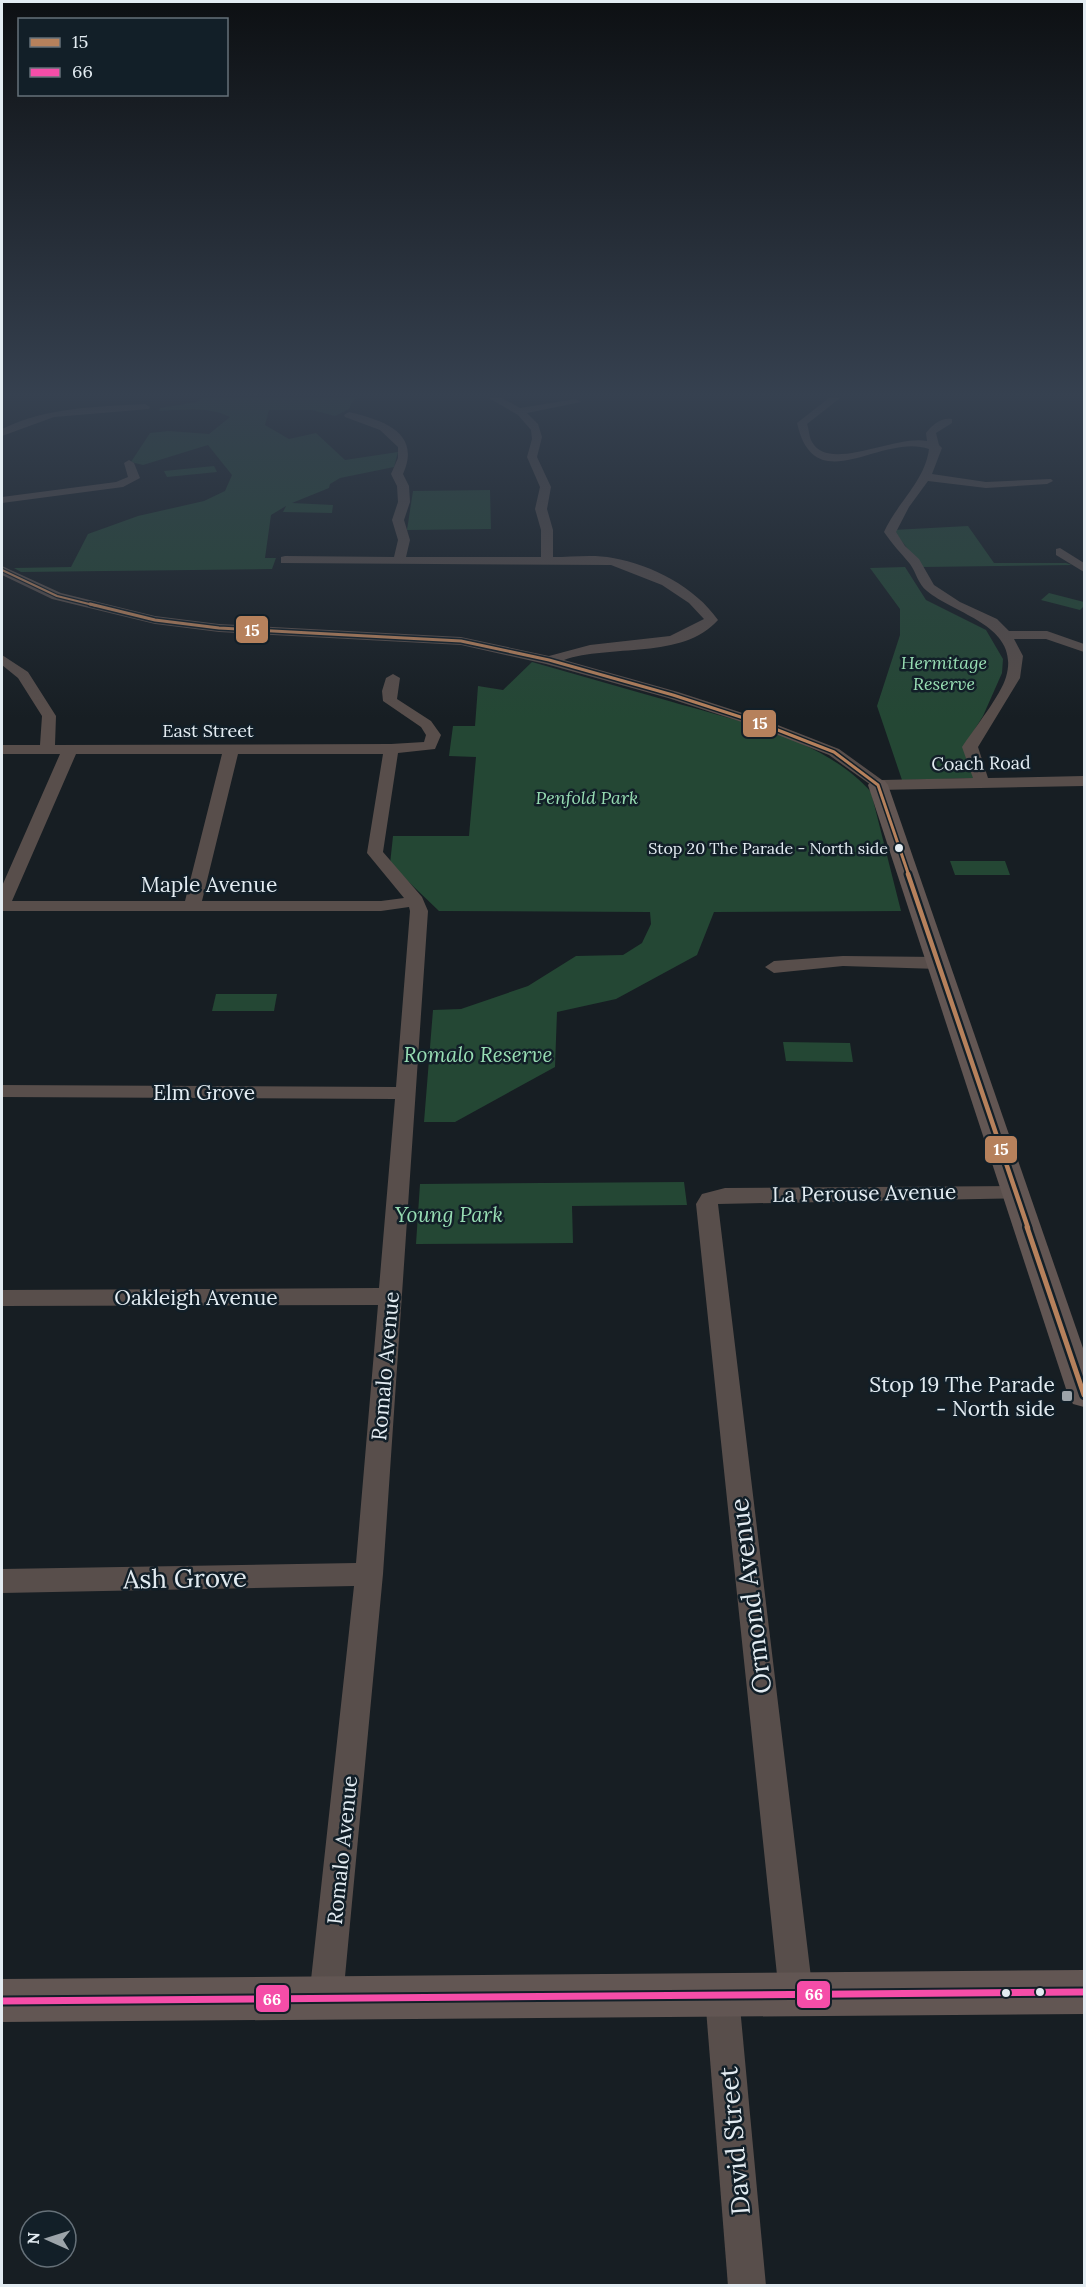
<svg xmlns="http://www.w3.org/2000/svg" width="1086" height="2287" font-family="Lora,serif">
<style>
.green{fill:#244734}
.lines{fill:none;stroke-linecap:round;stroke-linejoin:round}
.minor{fill:#584e4b;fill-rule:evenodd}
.major{fill:#625653;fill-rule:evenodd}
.bus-1-far3-casing{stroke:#121f28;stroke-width:4.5}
.bus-1-far2-casing{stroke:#121f28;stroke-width:6}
.bus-1-far1-casing{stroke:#121f28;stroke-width:9}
.bus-1-casing{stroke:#121f28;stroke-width:10}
.bus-2-casing{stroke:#121f28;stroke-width:11}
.bus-1-far3{stroke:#b6815c;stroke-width:2}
.bus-1-far2{stroke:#b6815c;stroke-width:3}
.bus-1-far1{stroke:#b6815c;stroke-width:4.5}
.bus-1{stroke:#b6815c;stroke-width:5}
.bus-2{stroke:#f54da8;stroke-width:7}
.bus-dot{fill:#e3ecf2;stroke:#121f28;stroke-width:2}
.poi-dot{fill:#9ca4aa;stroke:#121f28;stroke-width:2}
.labels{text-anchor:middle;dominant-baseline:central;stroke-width:5;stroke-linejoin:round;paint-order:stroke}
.far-bus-label{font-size:16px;fill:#e3ecf2;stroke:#121f28;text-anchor:end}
.far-park-label{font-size:18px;font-style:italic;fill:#97ddb3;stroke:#121f28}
.far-street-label{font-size:18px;fill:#e3ecf2;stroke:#121f28}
.street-label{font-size:21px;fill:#e3ecf2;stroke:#121f28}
.park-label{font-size:21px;font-style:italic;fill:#97ddb3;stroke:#121f28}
.poi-label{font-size:21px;fill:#e3ecf2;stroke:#121f28;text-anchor:end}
.near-street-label{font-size:26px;fill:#e3ecf2;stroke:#121f28}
.line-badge{stroke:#121f28;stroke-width:2}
.badge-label{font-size:16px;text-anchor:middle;font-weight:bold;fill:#fff}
</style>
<rect width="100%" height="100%" fill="#171e23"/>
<g class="green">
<path d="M201,398h157l-5,2 -4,9 -14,7 -23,-6h-43l-4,15 24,14 27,-6 29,27 53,-8 -4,15 -54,11 -10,6 -1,4 -37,15 41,2 -1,8 -49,-1 3,-6 -15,9 -6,43h11l-4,11 -251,3 -7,-4 57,-1 17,-33 50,-18 66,-15 21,-10 7,-16 -24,-30 -65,20 -12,-3 19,-29 19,-2 40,3 21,-17c-22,-11 -47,-7 -71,-6l1,-3 37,-6z"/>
<path d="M214,466l3,6 -50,5 -3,-6z"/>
<path d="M490,490l1,39 -84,1 6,-39z"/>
<path d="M968,526l26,37h72l6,2 -150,2 -29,-37z"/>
<path d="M905,567l21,33 60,30 17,29 -1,14 -19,43 -20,32 11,30 -72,2 -25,-74 23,-71v-26l-30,-41z"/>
<path d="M1049,593l35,9v4l-4,4 -39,-10z"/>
<path d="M532,662c46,13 91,26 137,39 65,19 156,38 202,91l30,119 -187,1 -17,43 -81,44 -59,13 -2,55 -100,55h-31l9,-112 28,-1 67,-23 48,-30 47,-1 19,-12 9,-19 -1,-12 -211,-1 -49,-47 3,-28h76l7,-79 -27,-1 4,-30h22l3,-40 25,4z"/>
<path d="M950,861h55l5,14h-55z"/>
<path d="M216,994h61l-3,17h-62z"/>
<path d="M783,1042l67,1 3,19 -67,-1z"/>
<path d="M684,1182l3,23 -115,1 1,37 -157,1 4,-60z"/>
</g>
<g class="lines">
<g class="minor">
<path d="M489,398h13l18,10 56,-9 5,3 -54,11 11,11 4,13 -5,20 14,30 -4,22 6,21v27c19,0 41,-3 60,1 39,7 82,29 105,62 -35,40 -109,24 -154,40l114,32 92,30 69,27 43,31 91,-2 -11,-31c12,-18 39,-52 44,-70 15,-51 -50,-62 -79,-86 -9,-7 -11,-19 -17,-27 -9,-11 -18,-20 -26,-32 13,-29 41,-51 45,-83 -48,-17 -114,53 -132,-26l32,-25h11l-33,26c2,5 2,13 5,18 17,31 84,-8 115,-1l-1,-8c6,-8 15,-16 26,-14v4l-16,10 3,12 3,3 -10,26 54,8 65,-3 2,2 -6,3 -61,4 -58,-7 -19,26 -13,25 9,14 14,13 15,26 26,17 37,17 12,12h38l37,13v8l-38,-13h-32l9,17 -3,22 -42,69 10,31 96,-2v10l-206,4 -49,-35 -69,-27 -92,-30 -122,-34 -85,-19 -242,-13 -64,-8 -103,-25 -50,-24v-9l59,27 94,23 64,8 242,13 88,19 41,-11 80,-9 34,-17 -15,-16 -27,-18 -51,-20 -330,-2v-6l4,-1 109,1 4,-17 -6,-20 6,-18 -1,-16 -6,-12 7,-16v-11l-18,-17 -35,-13 -1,-2 5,-3c33,8 73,20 54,62l6,12 1,16 -6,18 6,20 -4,17h135v-27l-6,-21 5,-22 -13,-30 5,-18 -1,-9 -13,-15z"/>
<path d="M145,404l5,3 -1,2 -95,8 -52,19v-7c45,-22 93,-22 143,-25z"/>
<path d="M129,460l5,3 6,15 -17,9 -121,16v-6l114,-15 12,-5 -4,-14z"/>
<path d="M1060,548l24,15v9l-28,-17v-6z"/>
<path d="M2,655l26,17 28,44 -1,29 336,-1 33,-2 2,-7 -5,-8 -38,-26 -1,-10 4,-13 7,-4 7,4 -3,21 34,22 10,14 -6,14 -37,4 -15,99 39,45 6,14 -45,663 -40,424 -5,12 -12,5 -12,-5 -5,-12 45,-412 -352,7v-24l354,-6 22,-258 -376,1v-16l377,-2 16,-189 -393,-2v-12l394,2 14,-176 -1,-4 -28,4h-379v-25l58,-132h-58v-9h38l2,-29 -24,-38 -16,-13zM76,754h146l-37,147h-173zM238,754h145l-16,99 37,45 -23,3h-179z"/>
<path d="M843,956l95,1 9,6 -9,6 -95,-3 -69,7 -9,-6 9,-6z"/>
<path d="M1018,1186l8,2 3,5 -3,5 -308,6 95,790 -5,12 -12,5 -12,-5 -5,-12 -83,-790 6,-10 23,-6z"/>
<path d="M722,1979l12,5 5,12 27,290h-38l-23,-290 5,-12z"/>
</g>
<g class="major">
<path d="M878,779l7,2 3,4 196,566v56l-11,-3 -5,-9 -200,-610 3,-4z"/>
<path d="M1084,1970v44l-1082,8v-43z"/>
</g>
<defs>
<path id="bus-1-far3" d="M2,570l55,26 40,10"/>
<path id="bus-1-far2" d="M90,604l65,16 64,8 242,13 88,19 124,35 92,30 69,27 44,33 31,91"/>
<path id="bus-1-far1" d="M908,874l120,354"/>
<path id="bus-1" d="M1027,1227l57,168"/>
<path id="bus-2" d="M2,2001l1082,-9"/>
</defs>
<use href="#bus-1-far3" class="bus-1-far3-casing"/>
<use href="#bus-1-far2" class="bus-1-far2-casing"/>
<use href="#bus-1-far1" class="bus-1-far1-casing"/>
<use href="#bus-1" class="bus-1-casing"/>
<use href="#bus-2" class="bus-2-casing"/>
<use href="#bus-1-far3" class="bus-1-far3"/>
<use href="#bus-1-far2" class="bus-1-far2"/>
<use href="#bus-1-far1" class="bus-1-far1"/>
<use href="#bus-1" class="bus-1"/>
<use href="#bus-2" class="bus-2"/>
</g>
<linearGradient id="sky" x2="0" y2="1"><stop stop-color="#0d1013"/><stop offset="0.55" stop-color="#364150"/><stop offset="1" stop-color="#364150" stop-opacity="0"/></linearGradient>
<rect width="1086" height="718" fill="url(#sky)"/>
<g class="bus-dot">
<circle cx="899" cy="848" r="5"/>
<circle cx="1040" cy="1992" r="5"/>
<circle cx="1006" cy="1993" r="5"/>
</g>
<rect class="poi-dot" x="1061" y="1390" width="12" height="12" rx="3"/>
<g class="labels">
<g class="far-bus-label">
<text x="888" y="848">Stop 20 The Parade - North side</text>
</g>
<g class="far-park-label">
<text x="944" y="662">Hermitage<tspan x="944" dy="21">Reserve</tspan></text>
<text x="587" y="797">Penfold Park</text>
</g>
<g class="far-street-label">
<text x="208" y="730">East Street</text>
<text transform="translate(981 763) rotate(-1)">Coach Road</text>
</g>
<g class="street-label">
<text x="209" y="884">Maple Avenue</text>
<text x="204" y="1092">Elm Grove</text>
<text transform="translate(864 1193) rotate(-1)">La Perouse Avenue</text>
<text x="196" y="1297">Oakleigh Avenue</text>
<text transform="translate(385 1366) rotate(-85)">Romalo Avenue</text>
<text transform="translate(342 1850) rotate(-84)">Romalo Avenue</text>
</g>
<g class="park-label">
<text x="478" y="1054">Romalo Reserve</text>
<text x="449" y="1214">Young Park</text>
</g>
<g class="poi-label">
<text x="1055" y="1384">Stop 19 The Parade<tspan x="1055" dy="24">- North side</tspan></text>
</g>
<g class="near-street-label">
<text transform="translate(185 1578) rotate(-1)">Ash Grove</text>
<text transform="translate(750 1596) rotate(-97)">Ormond Avenue</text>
<text transform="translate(734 2141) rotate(-95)">David Street</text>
</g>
</g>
<g class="line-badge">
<rect x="235" y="615" width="34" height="29" rx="6" fill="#b6815c"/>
<rect x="742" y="709" width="35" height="29" rx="6" fill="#b6815c"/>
<rect x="984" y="1135" width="34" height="29" rx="6" fill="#b6815c"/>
<rect x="796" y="1980" width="35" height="29" rx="6" fill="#f54da8"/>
<rect x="255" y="1984" width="35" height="29" rx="6" fill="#f54da8"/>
</g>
<g class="badge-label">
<text x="252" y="636">15</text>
<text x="760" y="729">15</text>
<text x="1001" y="1155">15</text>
<text x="814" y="2000">66</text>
<text x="272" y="2005">66</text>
</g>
<rect width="1086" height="2287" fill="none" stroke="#e3ecf2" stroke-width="6"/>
<rect x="18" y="18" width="210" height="78" fill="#121f28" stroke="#667179" stroke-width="1.5"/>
<rect x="30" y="38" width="30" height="9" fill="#b6815c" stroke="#667179" stroke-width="1.5"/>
<text x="72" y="48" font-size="18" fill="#e3ecf2">15</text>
<rect x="30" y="68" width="30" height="9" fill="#f54da8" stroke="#667179" stroke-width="1.5"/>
<text x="72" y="78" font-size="18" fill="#e3ecf2">66</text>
<g transform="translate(48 2239) rotate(273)"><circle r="28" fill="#121f28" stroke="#667179" stroke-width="1.5"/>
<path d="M0-4.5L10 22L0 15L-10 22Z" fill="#9ca4aa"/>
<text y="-9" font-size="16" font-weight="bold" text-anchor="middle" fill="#e3ecf2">N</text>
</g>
</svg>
